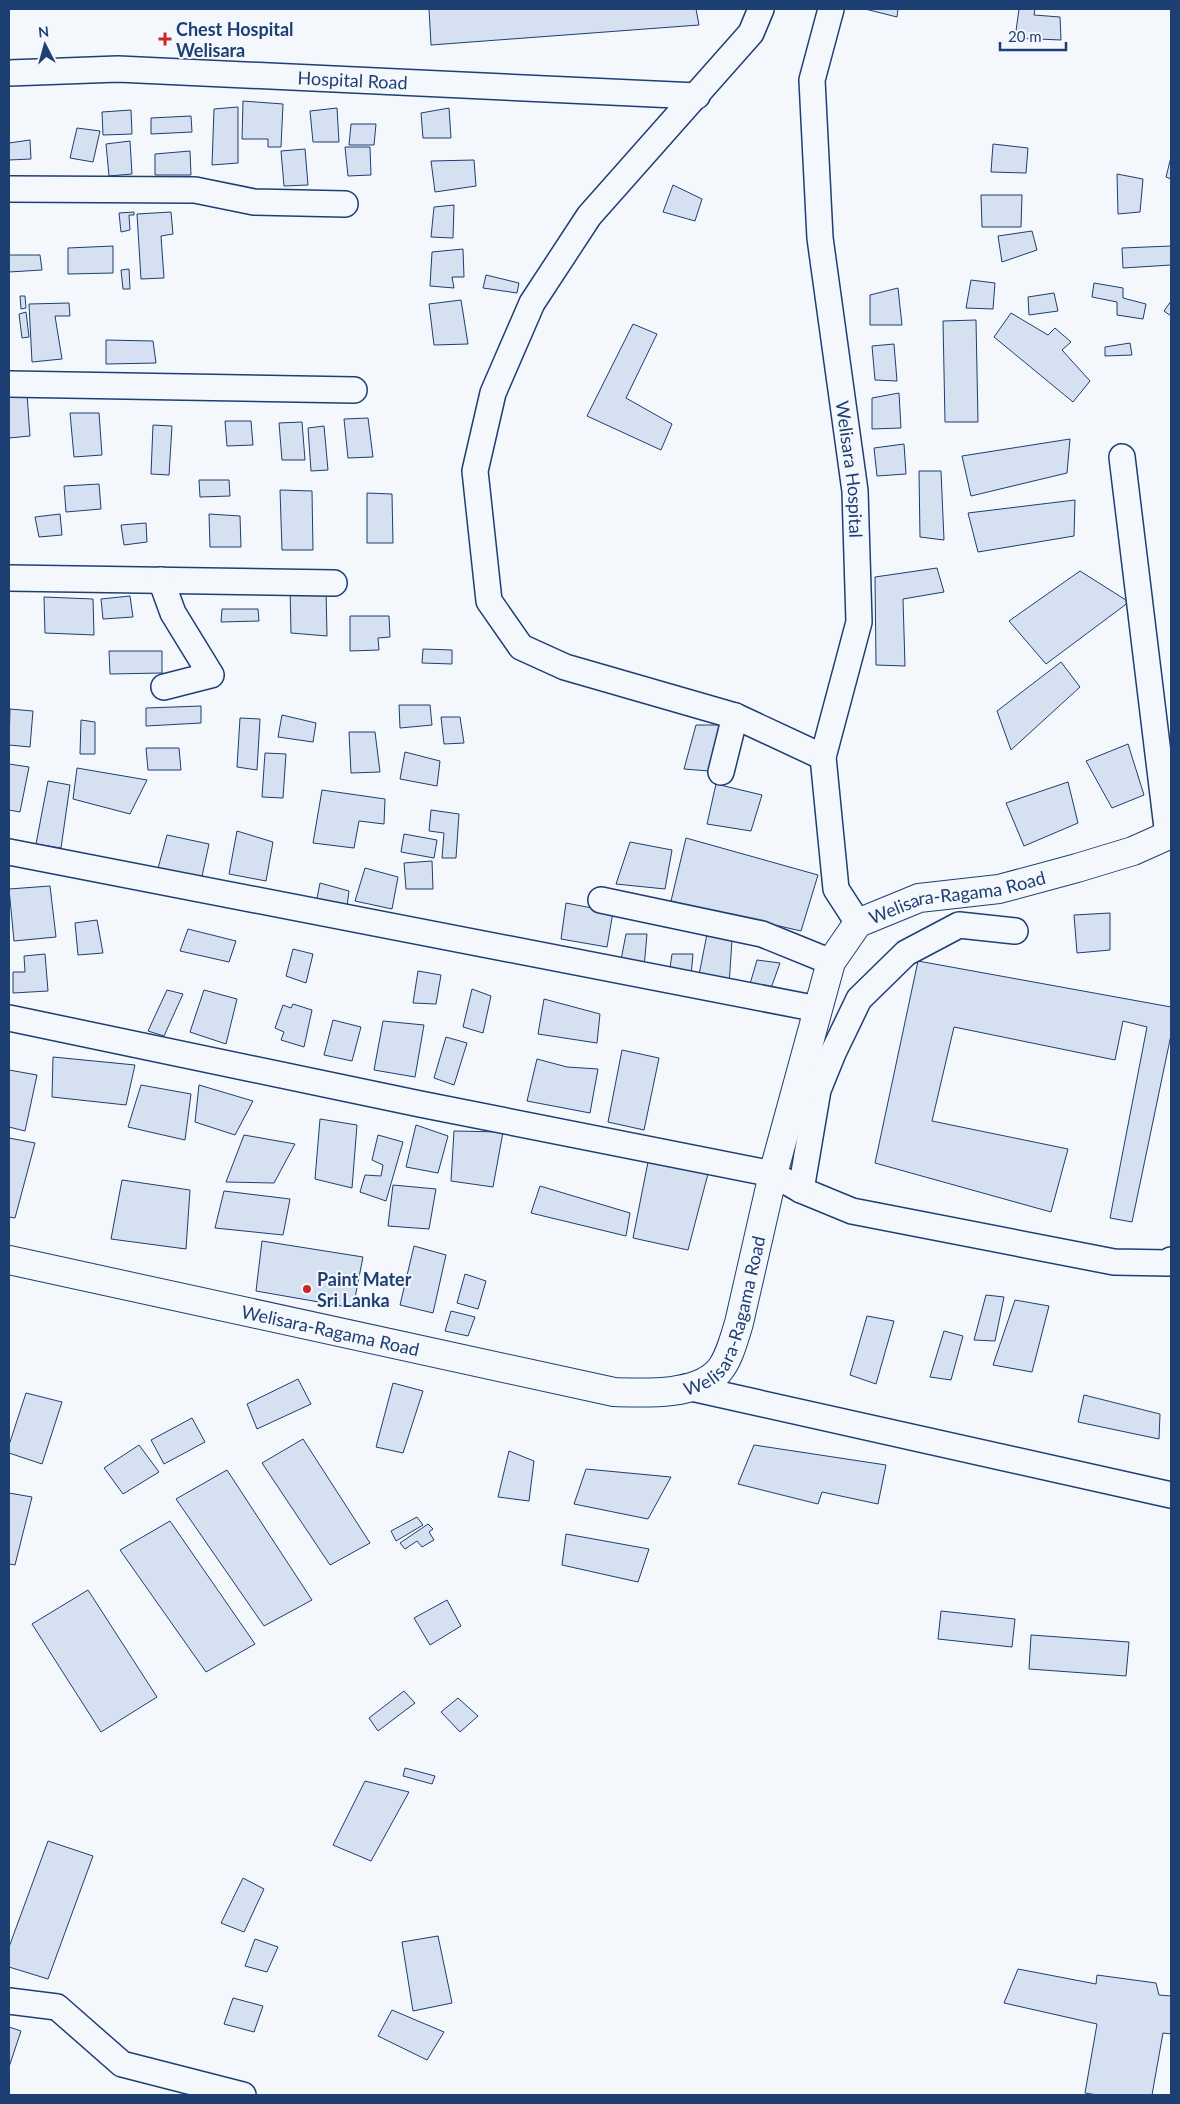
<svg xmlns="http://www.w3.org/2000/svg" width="1180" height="2104" font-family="Lato,sans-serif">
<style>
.building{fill:#d5e0f0;stroke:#1d3f73}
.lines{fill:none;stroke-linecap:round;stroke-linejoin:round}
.minor-casing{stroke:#1d3f73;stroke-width:28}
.major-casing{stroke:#1d3f73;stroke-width:30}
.minor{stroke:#f4f7fb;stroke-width:25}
.major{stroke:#f4f7fb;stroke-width:28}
.poi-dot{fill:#c62828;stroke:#f4f7fb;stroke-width:2}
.labels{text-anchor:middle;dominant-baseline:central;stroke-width:4;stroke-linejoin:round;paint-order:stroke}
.poi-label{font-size:18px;font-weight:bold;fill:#1d3f73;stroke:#f4f7fb;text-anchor:start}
.street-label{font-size:18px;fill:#1d3f73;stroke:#f4f7fb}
</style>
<rect width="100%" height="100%" fill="#f4f7fb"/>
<g class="building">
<path d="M429,9h267l3,16 -268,20z"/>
<path d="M865,9h33l-1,8z"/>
<path d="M1019,9h16l-1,6 26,2 1,23 -46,-2z"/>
<path d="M243,101l40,3 -2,43h-13v-8h-26z"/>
<path d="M238,107v56l-26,2 2,-56z"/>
<path d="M337,108l2,34h-26l-3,-31z"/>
<path d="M449,108l2,30h-28l-2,-25z"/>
<path d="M131,110l1,24 -29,1 -1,-23z"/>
<path d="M191,116l1,16 -41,2v-16z"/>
<path d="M351,124h25l-2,21h-25z"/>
<path d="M77,128l23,3 -7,31 -23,-4z"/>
<path d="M30,140l1,19 -22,1v-17z"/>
<path d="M130,141l2,33 -23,2 -3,-32z"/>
<path d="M993,144l35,4 -2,25 -35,-1z"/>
<path d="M345,147h25l1,28 -23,1z"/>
<path d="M305,149l3,36 -24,1 -3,-35z"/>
<path d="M190,151l1,24h-36v-21z"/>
<path d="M1171,157v22l-5,-2z"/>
<path d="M474,160l2,26 -41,6 -4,-31z"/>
<path d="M1117,174l26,5 -3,33 -22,2z"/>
<path d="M673,185l29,14 -7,22 -32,-9z"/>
<path d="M981,195h41l-1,32h-39z"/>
<path d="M454,205l-1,33 -22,-1 3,-30z"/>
<path d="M134,212v3h-5l1,15 -9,2 -2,-19z"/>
<path d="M171,212l2,22 -12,2 3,42 -23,1 -4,-65z"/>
<path d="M1032,231l5,19 -35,12 -4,-26z"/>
<path d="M113,246v27l-45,1v-26z"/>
<path d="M1171,246v19l-48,3 -1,-20z"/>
<path d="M463,249l1,28h-12l2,11 -24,-2 2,-34z"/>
<path d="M9,255h31l2,15 -33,2z"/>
<path d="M129,269l1,20h-7l-2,-19z"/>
<path d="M486,275l33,8 -2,10 -34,-5z"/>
<path d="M971,280l24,3 -2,26 -27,-1z"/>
<path d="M1094,283l29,5v10l23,6 -3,15 -26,-4v-13l-25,-5z"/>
<path d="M898,288l4,37h-32v-30z"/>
<path d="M1054,293l4,18 -29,4 -1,-18z"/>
<path d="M20,296h5l1,12 -5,1z"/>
<path d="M461,300l7,44 -34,1 -5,-41z"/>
<path d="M1171,301v15l-7,-5z"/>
<path d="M69,303l1,13h-15l7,43 -30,3 -3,-58z"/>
<path d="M26,312l3,25 -7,1 -3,-24z"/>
<path d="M1011,313l37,22 7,-7 16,14 -9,8 28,31 -17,21 -79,-65z"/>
<path d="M976,320l2,102h-33l-2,-101z"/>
<path d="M633,324l24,10 -31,64 46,26 -11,26 -74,-34z"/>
<path d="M106,340l47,1 3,22 -50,1z"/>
<path d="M1130,343l2,12 -27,1v-9z"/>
<path d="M894,344l3,37 -22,-1 -3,-34z"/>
<path d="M899,393l2,35 -29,1v-31z"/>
<path d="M27,394l3,42 -21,2v-43z"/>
<path d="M70,413h29l3,42 -28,2z"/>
<path d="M368,418l5,39 -25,1 -4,-39z"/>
<path d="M225,421h26l2,24 -26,1z"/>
<path d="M302,422l3,38h-23l-3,-37z"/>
<path d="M153,425l19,1 -3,49 -18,-1z"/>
<path d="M324,426l4,44 -17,1 -3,-43z"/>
<path d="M1070,439l-3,34 -96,23 -9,-40z"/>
<path d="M904,444l2,30 -29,2 -3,-28z"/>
<path d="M919,471h22l3,69 -24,-3z"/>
<path d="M199,480h30l1,16 -30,1z"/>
<path d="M99,484l2,25 -35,3 -2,-26z"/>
<path d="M280,490l32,1 1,59h-31z"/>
<path d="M367,493l25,1 1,49h-26z"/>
<path d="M1075,500l-1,36 -96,16 -10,-39z"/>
<path d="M60,514l2,21 -23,2 -4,-20z"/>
<path d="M209,514l31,2 1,31h-31z"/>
<path d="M146,523l1,19 -23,3 -3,-20z"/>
<path d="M937,568l7,24 -41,7 2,67 -29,-1 -1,-88z"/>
<path d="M1080,571l49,31 -83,62 -37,-43z"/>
<path d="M290,588h36l1,48 -36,-3z"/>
<path d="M130,596l3,21 -30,2 -2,-20z"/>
<path d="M44,597l49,2 1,36 -49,-2z"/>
<path d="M222,609h36l1,12 -38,1z"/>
<path d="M350,616h39l1,21 -12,1 1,12 -29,1z"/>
<path d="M423,649l29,1v14l-30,-1z"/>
<path d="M109,651h53v22l-52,1z"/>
<path d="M1061,662l19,25 -69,63 -14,-39z"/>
<path d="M399,705h31l2,20 -32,3z"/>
<path d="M201,706v17l-55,3v-18z"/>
<path d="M10,709l23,2 -3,36 -21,-2z"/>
<path d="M282,715l34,8 -3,19 -35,-5z"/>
<path d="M441,717h19l4,26 -20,1z"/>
<path d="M240,718l20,1 -3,51 -20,-3z"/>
<path d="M81,720l14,2v32h-15z"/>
<path d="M696,725h25l-12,46 -25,-2z"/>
<path d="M349,732h26l5,40 -29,1z"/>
<path d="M1128,744l16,51 -32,13 -26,-47z"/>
<path d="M146,748h33l2,22h-33z"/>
<path d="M405,752l35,9 -3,25 -37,-7z"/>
<path d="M265,753l21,1 -3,44 -21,-1z"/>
<path d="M9,764l20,3 -9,45 -11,-2z"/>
<path d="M77,768l70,12 -17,34 -57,-15z"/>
<path d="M48,781l22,4 -9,63 -25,-4z"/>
<path d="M1068,782l10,41 -54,23 -18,-43z"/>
<path d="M716,784l46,11 -11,36 -44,-7z"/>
<path d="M322,790l63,9 -1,25 -25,-3 -5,27 -41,-5z"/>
<path d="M431,810l28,4 -3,44h-14l2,-25 -15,-2z"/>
<path d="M237,831l36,11 -7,39 -37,-7z"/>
<path d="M404,834l33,6 -3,18 -33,-6z"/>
<path d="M167,835l42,9 -8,37 -44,-9z"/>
<path d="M686,838l132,37 -17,56 -130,-30z"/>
<path d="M630,842l42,8 -7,39 -49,-5z"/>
<path d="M432,861l1,28h-27l-2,-26z"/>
<path d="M365,868l33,9 -6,32 -37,-8z"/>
<path d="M320,883l29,8 -3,23 -31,-6z"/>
<path d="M50,886l6,51 -42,4 -5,-52z"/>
<path d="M566,903l47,9 -6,35 -46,-8z"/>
<path d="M1110,913v37l-33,3 -3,-38z"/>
<path d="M97,920l6,33 -25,2 -3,-32z"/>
<path d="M188,929l48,12 -7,21 -49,-11z"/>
<path d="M626,934h21l-3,34 -24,-3z"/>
<path d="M707,934l25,6 -3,45 -31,-5z"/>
<path d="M293,949l20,5 -7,29 -20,-7z"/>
<path d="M45,954l3,37 -35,2v-21h12l-1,-16z"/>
<path d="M672,954h21l-2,22 -22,-1z"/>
<path d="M757,960l23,3 -10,28 -20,-7z"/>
<path d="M918,961l253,46v28l-39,187 -22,-4 37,-191 -24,-6 -8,39 -161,-33 -22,94 136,28 -17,63 -176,-49z"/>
<path d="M418,971l23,4 -5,29 -23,-1z"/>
<path d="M472,989l19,7 -8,37 -20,-6z"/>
<path d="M167,990l16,4 -19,42 -16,-5z"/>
<path d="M204,990l33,9 -11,45 -36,-12z"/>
<path d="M544,999l56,15 -3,29 -59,-9z"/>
<path d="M293,1004l19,6 -8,37 -23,-7 3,-8 -9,-4 8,-23 8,3z"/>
<path d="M333,1020l28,7 -9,34 -28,-6z"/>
<path d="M383,1021l41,4 -9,52 -41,-7z"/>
<path d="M446,1037l21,6 -13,42 -20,-7z"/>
<path d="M622,1050l37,8 -15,72 -36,-8z"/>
<path d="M53,1057l82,8 -9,40 -74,-8z"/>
<path d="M537,1059l30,8 31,2 -8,44 -63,-12z"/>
<path d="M9,1070l28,5 -12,56 -16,-4z"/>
<path d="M141,1085l50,9 -6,46 -57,-13z"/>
<path d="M199,1085l54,16 -18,34 -40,-13z"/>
<path d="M320,1119l37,6 -5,63 -37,-9z"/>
<path d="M416,1125l32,11 -10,37 -32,-6z"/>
<path d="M454,1131l49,1 -10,55 -42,-6z"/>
<path d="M244,1135l51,9 -21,39 -48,-1z"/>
<path d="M378,1135l25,7 -17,59 -26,-9 5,-17 16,1 2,-11 -11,-5z"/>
<path d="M9,1138l26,5 -20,75 -6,-1z"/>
<path d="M648,1162l61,8 -21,80 -55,-12z"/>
<path d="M122,1180l68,10 -4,59 -75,-10z"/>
<path d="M393,1185l43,4 -7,40 -41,-3z"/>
<path d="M540,1186l90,27 -4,23 -95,-23z"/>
<path d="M224,1191l66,8 -7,36 -68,-7z"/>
<path d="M262,1241l101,16 -10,51 -97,-17z"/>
<path d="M414,1246l32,9 -13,58 -33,-8z"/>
<path d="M465,1274l21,7 -8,28 -21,-6z"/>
<path d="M986,1295l18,2 -9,44 -21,-1z"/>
<path d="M1015,1300l34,6 -17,66 -39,-7z"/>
<path d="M451,1311l24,6 -7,19 -23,-5z"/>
<path d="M867,1316l27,5 -18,63 -26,-9z"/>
<path d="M944,1331l19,5 -12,44 -21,-3z"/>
<path d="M298,1379l13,25 -54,25 -10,-25z"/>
<path d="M393,1383l30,8 -20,62 -27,-6z"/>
<path d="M26,1393l36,9 -20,62 -33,-11v-8z"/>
<path d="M1084,1395l76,19 -1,25 -81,-17z"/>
<path d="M192,1418l13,24 -41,22 -13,-24z"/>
<path d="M303,1439l67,104 -40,22 -68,-102z"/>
<path d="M139,1445l20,27 -36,22 -19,-26z"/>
<path d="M754,1445l132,20 -8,39 -56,-12 -4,12 -80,-20z"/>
<path d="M509,1451l25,10 -5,40 -31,-4z"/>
<path d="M586,1469l85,8 -23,42 -74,-15z"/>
<path d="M227,1470l85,130 -48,26 -88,-127z"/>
<path d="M9,1493l23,4 -17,68 -6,-1z"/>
<path d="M417,1517l6,8 -27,16 -5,-10z"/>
<path d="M170,1521l85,123 -49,28 -86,-122z"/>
<path d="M428,1524l5,5 -4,3 5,8 -12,7 -5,-6 -12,8 -5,-6z"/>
<path d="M566,1534l83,15 -11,33 -76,-17z"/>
<path d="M88,1590l69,107 -56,35 -69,-108z"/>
<path d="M447,1600l14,26 -31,19 -16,-27z"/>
<path d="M941,1611l74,8 -3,28 -74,-8z"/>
<path d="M1031,1635l98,7 -3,34 -97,-7z"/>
<path d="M404,1691l11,12 -37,28 -9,-13z"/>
<path d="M458,1698l20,18 -18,16 -19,-20z"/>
<path d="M405,1768l30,8 -3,8 -29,-8z"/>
<path d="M365,1781l44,11 -38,69 -38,-16z"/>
<path d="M48,1841l45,15 -45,123 -39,-12v-20z"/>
<path d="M243,1878l21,11 -20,43 -23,-9z"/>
<path d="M438,1936l14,67 -39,8 -11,-69z"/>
<path d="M255,1939l23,8 -11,25 -22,-6z"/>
<path d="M1018,1969l78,15 1,-9 59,8 3,12 12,1v38l-8,-1 -11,62h-55l-12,-2 12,-69 -93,-21z"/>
<path d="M233,1998l30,8 -9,26 -30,-8z"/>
<path d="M392,2010l52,22 -17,28 -49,-24z"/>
<path d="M9,2027l12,4 -12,36z"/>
</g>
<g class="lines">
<defs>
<g id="minor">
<path d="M761,9l-10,24 -162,183 -57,87 -39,90 -18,78 14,130 32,46 44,20 170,49 88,41"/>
<path id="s1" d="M831,9l-19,71 8,158 35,253 4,131 -36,135 13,132 22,34"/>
<path id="s2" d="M9,73l109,-4 579,27"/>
<path d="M9,189l186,1 59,12 91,2"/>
<path d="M9,384l345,6"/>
<path d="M1122,457l46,379"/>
<path d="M9,578l325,5"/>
<path d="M161,580l12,33 38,62 -47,12"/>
<path d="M721,772l14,-56"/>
<path d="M9,852l809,157"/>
<path d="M601,900l161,34 69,28"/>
<path d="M9,1018l411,86 353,70 28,16 51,21 262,51 55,1 2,-3"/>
<path d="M801,1190l17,-100 15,-37 26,-54 47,-46 53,-28 56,6"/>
<path d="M687,1387l484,108"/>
<path d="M9,2001l48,6 65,57 121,31"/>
</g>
<g id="major">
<path id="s3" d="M9,1260l605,132c30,1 81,4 104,-20 11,-12 16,-33 21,-49l34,-149 58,-212 27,-39 61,-25 80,-9 78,-21 56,-17 38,-17"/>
</g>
</defs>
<use href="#minor" class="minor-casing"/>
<use href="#major" class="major-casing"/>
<use href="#minor" class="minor"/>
<use href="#major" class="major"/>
</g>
<g class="poi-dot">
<path d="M162.5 31.5h5v5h5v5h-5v5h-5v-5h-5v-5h5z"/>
<circle cx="307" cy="1289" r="5"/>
</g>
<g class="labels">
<g class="poi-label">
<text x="176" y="29">Chest Hospital<tspan x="176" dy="21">Welisara</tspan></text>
<text x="317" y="1279">Paint Mater<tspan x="317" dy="21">Sri Lanka</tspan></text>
</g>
<g class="street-label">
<text stroke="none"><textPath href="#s2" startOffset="344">Hospital Road</textPath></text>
<text stroke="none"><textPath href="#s1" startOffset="465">Welisara Hospital</textPath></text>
<text stroke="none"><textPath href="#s3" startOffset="1305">Welisara-Ragama Road</textPath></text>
<text stroke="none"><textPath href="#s3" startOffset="780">Welisara-Ragama Road</textPath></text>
<text stroke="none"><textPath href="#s3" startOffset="329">Welisara-Ragama Road</textPath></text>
</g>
</g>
<rect width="1180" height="2104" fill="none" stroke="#1d3f73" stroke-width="20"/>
<g transform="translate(45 45) rotate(354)" stroke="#f4f7fb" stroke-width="4" paint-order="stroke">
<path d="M0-4L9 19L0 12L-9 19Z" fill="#1d3f73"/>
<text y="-8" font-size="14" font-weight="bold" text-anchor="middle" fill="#1d3f73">N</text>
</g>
<path d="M1000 42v8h66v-8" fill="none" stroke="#1d3f73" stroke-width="2.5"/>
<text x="1008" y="42" font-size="15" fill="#1d3f73" stroke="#f4f7fb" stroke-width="4" paint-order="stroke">20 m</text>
</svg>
